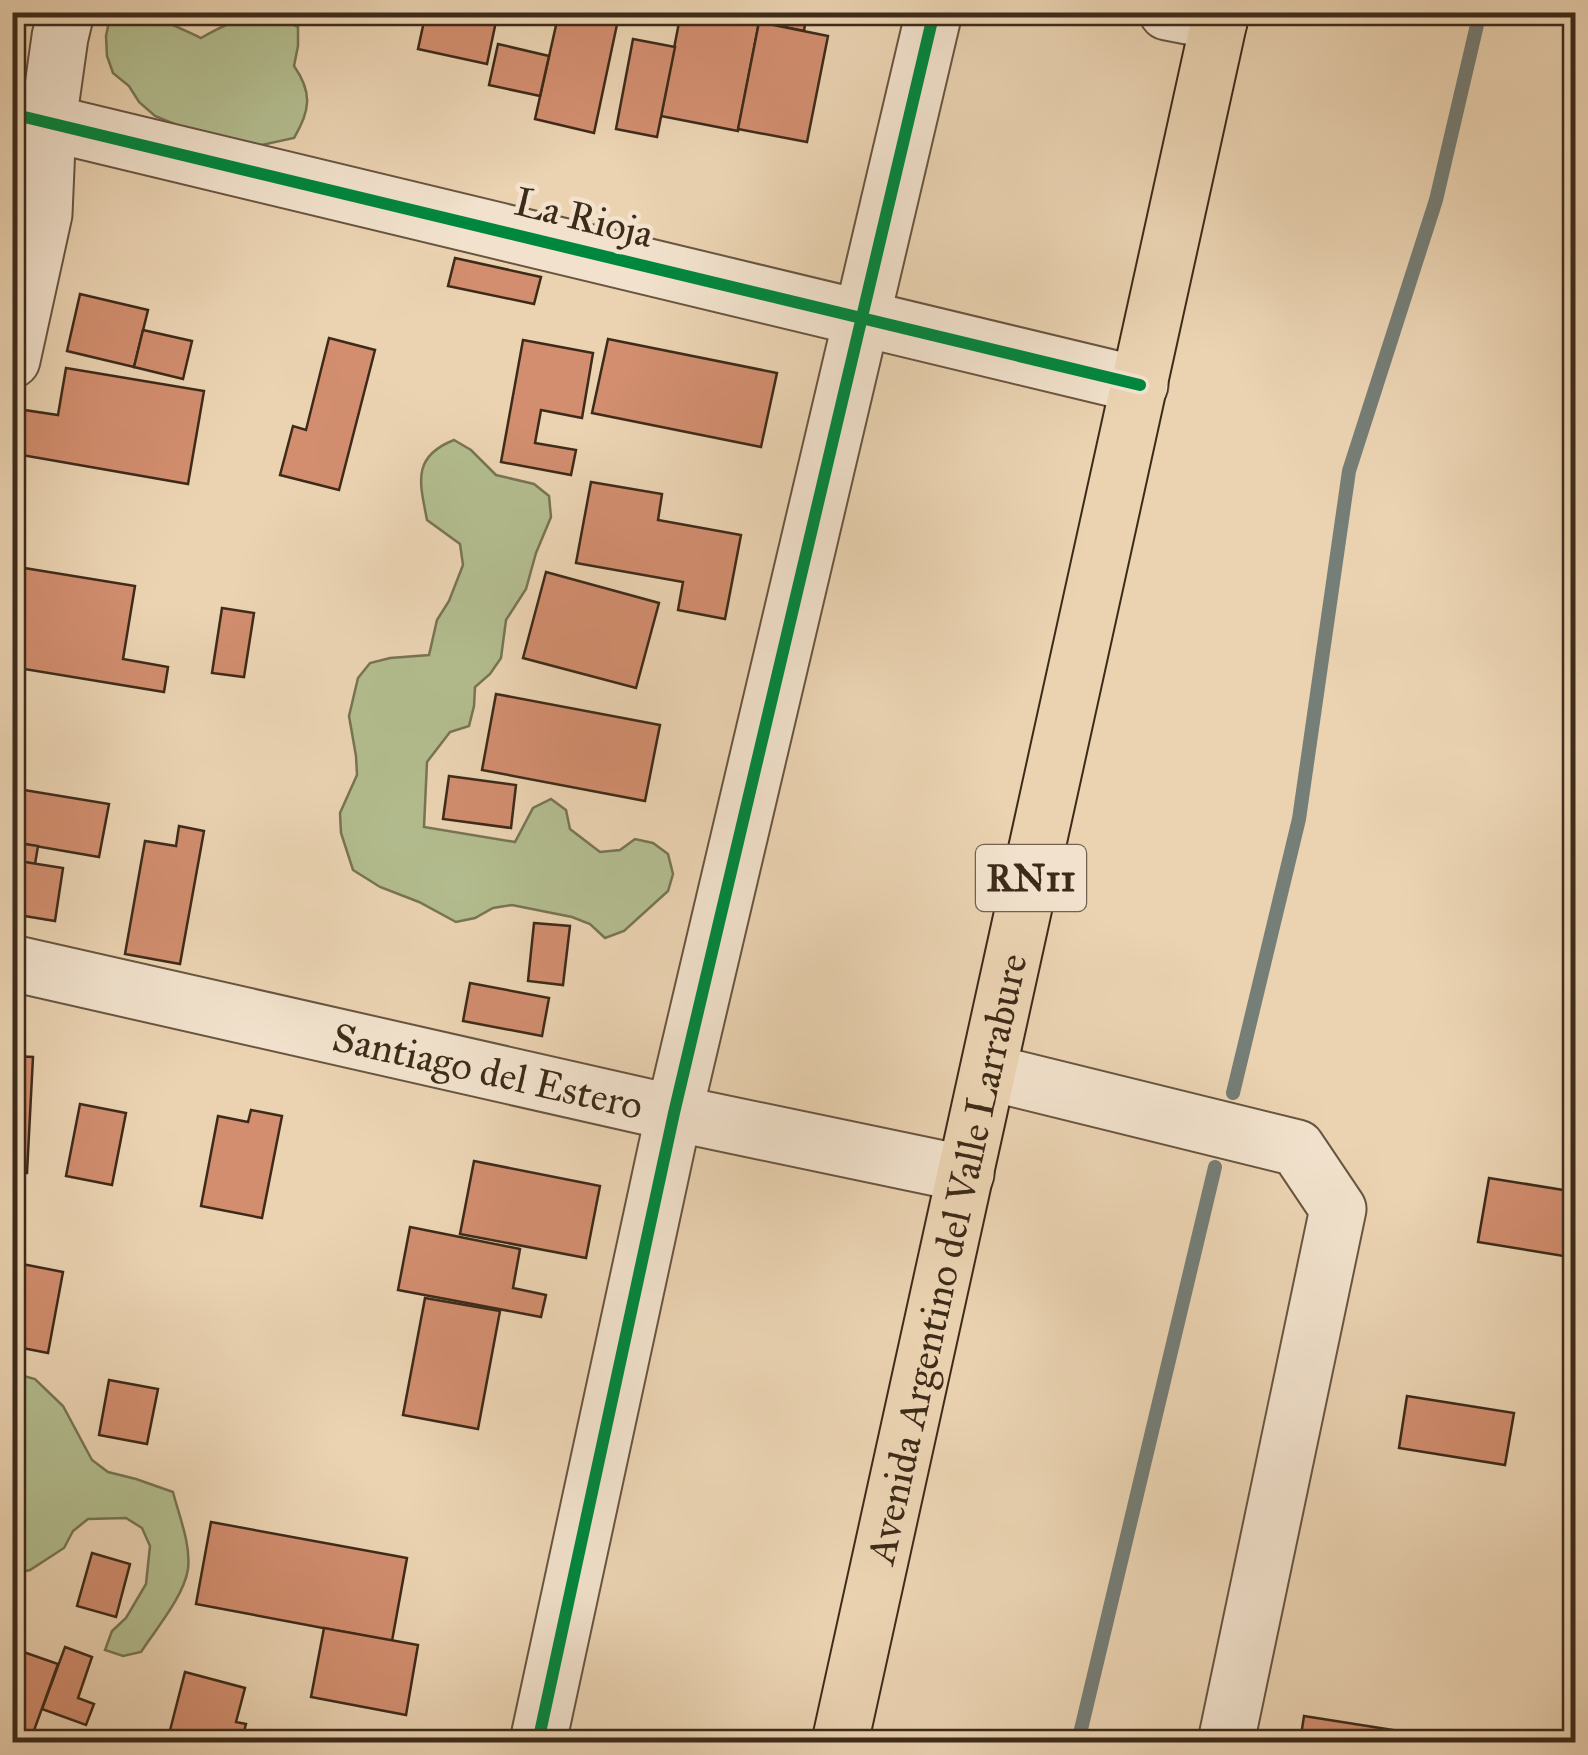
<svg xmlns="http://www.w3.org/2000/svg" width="1588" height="1755" font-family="'IM FELL Great Primer',serif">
  <rect width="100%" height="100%" fill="#ebd3b2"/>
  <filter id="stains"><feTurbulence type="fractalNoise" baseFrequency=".002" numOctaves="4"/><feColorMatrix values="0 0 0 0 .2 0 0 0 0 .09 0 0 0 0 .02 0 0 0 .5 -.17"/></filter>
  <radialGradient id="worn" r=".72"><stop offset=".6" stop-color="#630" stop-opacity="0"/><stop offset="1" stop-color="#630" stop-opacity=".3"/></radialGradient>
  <g fill="#b3bd8f" stroke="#787454" stroke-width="2.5">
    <path d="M123,13C152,13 175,26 201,38C235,19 260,7 298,27V46L294,66C313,93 310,111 294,138L257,146L220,143L155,116L139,102L129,86L113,73L107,56L106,36L110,17Z"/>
    <path d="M454,440L471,450L496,475L534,484L549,496L551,517L536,553L526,589L506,620L501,658L490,674L475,687L474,706L469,726L450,732L427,762L424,827L515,842L533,808L551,799L566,810L570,829L600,852L620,850L635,839L653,843L668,854L673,874L668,891L624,931L605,938L590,924L572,917L512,905L493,908L475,918L456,922L419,902L380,887L353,870L341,833L340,813L357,775L356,756L349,716L358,678L370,663L390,658L429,655L437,620L449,601L463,565L460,544L427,520C420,483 411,457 454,440Z"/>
    <path d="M13,1373L35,1379L63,1406L92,1460L108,1472L136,1479L173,1492C179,1516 191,1544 188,1569C184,1596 156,1629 141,1652L123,1656L105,1650L112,1631L126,1618L146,1584L150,1546L142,1528L126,1518L88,1519L73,1531L64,1548L30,1570L13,1574Z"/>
  </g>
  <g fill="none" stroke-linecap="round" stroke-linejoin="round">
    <g stroke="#757e77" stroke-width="14">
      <path d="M1233,1093L1299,819L1349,471L1436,200L1480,12"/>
      <path d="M1078,1742L1215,1167"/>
    </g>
  </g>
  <g fill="#d28e6f" stroke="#3d2b19" stroke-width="2.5">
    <path d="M426,12H498L487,64L418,49Z"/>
    <path d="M559,12L619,15L594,133L535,119Z"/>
    <path d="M681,12H761L738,131L661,116Z"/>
    <path d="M761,12H807L804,31L759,22Z"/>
    <path d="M759,22L828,36L807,142L738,129Z"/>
    <path d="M633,39L675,47L657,137L616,129Z"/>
    <path d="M498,44L549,56L540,96L489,85Z"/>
    <path d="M455,258L541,277L534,304L448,286Z"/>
    <path d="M80,294L148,310L134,367L67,351Z"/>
    <path d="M143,330L192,341L183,379L134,367Z"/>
    <path d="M329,338L375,350L339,490L280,475L293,426L306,430Z"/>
    <path d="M608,339L777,373L761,447L592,413Z"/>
    <path d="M523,340L593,353L582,418L541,410L535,443L576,450L571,475L501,462Z"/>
    <path d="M66,368L204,391L188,484L16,454L24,410L58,415Z"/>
    <path d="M591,482L662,494L658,520L741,535L725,619L678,610L683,582L576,563Z"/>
    <path d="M12,566L135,586L123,659L168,667L164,692L12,667Z"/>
    <path d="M546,572L659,603L636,688L523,658Z"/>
    <path d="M222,608L254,613L244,677L212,673Z"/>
    <path d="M496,694L660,725L645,801L482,770Z"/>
    <path d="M449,776L516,785L511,828L443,819Z"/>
    <path d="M12,788L109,804L99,857L12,842Z"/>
    <path d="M179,826L204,831L180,964L125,954L145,841L176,846Z"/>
    <path d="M12,842L38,846L35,864L12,860Z"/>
    <path d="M12,860L63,868L55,921L12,914Z"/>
    <path d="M534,923L570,926L563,985L528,981Z"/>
    <path d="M470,983L549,998L542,1036L463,1021Z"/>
    <path d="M12,1056L33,1057L27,1173H12Z"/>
    <path d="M80,1104L126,1113L112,1185L66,1176Z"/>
    <path d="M251,1110L282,1116L262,1218L201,1206L218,1116L248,1122Z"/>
    <path d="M474,1161L600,1186L586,1258L460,1234Z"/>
    <path d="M1489,1178L1576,1192V1258L1478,1242Z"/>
    <path d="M410,1227L520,1249L513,1288L546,1295L541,1317L398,1290Z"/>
    <path d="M12,1262L63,1272L48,1353L12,1346Z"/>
    <path d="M425,1298L500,1311L478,1429L403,1415Z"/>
    <path d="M109,1380L158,1389L147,1444L99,1435Z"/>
    <path d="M1407,1396L1514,1413L1505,1465L1399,1448Z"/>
    <path d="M211,1522L407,1558L392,1641L196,1604Z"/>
    <path d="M92,1553L130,1564L116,1617L77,1606Z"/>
    <path d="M324,1628L418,1645L406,1715L311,1697Z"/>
    <path d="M65,1647L92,1657L78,1698L94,1704L86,1725L42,1709Z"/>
    <path d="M12,1648L58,1664L32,1736L12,1728Z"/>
    <path d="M185,1672L245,1688L236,1722L246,1724L241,1742H167Z"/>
    <path d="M1304,1716L1469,1742H1300Z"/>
    <path d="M348,1735L392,1742H347Z"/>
  </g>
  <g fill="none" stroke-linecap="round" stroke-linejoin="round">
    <defs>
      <g id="minor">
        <path d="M1167,12L1219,22"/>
        <path d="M12,114L1140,385"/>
        <path d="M12,360L44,214L48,122L60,37L66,12"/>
        <path id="s1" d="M12,963L674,1113L966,1174"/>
        <path d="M988,1072L1297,1148L1338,1209L1226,1742"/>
        <path d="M538,1742L674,1113L934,12"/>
      </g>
      <g id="highway">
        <path id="s2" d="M840,1742L1221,12"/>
      </g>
    </defs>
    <use href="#minor" stroke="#68553f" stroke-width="59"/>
    <use href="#highway" stroke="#3d2b19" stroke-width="59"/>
    <use href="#minor" stroke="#f2e2cd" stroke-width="55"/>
    <use href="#highway" stroke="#ebd3b2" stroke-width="55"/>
    <defs>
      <g id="cycleway">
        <path d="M12,114L1140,385"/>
        <path d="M538,1742L674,1113L934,12"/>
      </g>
    </defs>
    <use href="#cycleway" stroke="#f2e2cd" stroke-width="19"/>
    <use href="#cycleway" stroke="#00873e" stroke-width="12"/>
  </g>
  <g text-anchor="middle" stroke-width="9" stroke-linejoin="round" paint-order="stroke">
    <rect fill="#f2e2cd" stroke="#73624f" stroke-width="2.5" x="976" y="845" width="110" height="66" rx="8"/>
    <g font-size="38" font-weight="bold" fill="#3d2b19">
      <text x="1031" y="891">RN11</text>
    </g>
    <g font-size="40" fill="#3d2b19" stroke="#f2e2cd">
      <text transform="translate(584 217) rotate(14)" y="14">La Rioja</text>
      <text dy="14" stroke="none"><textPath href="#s1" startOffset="488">Santiago del Estero</textPath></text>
      <text dy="14" stroke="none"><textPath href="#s2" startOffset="495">Avenida Argentino del Valle Larrabure</textPath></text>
    </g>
  </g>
  <rect width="1588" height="1755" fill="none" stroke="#ebd3b2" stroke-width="50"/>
  <rect x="15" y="15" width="1558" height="1725" fill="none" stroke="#3d2b19" stroke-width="5"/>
  <rect x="25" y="25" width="1538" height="1705" fill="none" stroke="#3d2b19" stroke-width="2.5"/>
  <rect width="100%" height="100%" filter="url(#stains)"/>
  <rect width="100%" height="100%" fill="url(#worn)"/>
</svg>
